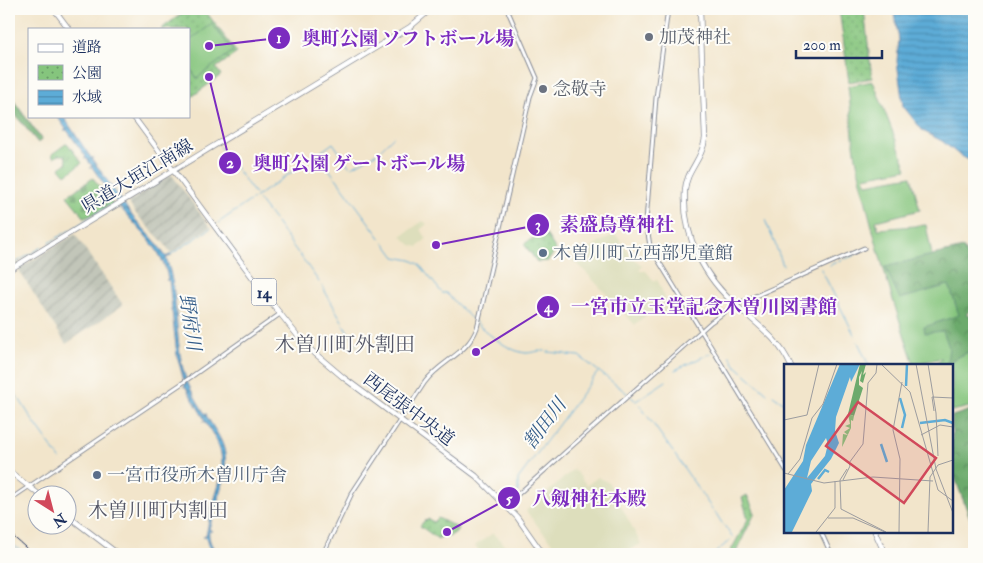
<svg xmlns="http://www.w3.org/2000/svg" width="983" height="563" font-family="'IM FELL Double Pica','Noto Serif JP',serif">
  <defs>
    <pattern id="industrial-furrows" width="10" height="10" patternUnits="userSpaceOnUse" patternTransform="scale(1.25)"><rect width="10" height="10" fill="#c2c6b9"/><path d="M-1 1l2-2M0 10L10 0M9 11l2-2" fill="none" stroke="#a6aaa1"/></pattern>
    <pattern id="grass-tufts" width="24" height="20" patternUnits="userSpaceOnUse" patternTransform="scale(1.25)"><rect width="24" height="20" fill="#85c57d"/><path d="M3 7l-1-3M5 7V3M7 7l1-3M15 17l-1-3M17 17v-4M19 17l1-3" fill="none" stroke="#6ca06a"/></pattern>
    <pattern id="forest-crowns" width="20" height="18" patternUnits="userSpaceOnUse" patternTransform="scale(1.25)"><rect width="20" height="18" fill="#6caa6c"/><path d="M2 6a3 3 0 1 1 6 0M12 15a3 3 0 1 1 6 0" fill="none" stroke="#588b5c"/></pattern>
    <pattern id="cemetery-stones" width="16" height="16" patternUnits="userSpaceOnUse" patternTransform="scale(1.25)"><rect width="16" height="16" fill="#85c57d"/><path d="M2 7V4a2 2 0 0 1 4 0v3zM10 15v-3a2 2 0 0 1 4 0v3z" fill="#6ca06a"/></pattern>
    <pattern id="park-dots" width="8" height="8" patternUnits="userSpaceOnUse" patternTransform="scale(1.25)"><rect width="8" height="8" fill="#85c57d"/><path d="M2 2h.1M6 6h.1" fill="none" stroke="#6ca06a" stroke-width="1.8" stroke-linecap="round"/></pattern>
    <pattern id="water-rules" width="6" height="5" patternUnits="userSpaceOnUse" patternTransform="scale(1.25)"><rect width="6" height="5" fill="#5dacd7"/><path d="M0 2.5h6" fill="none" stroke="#4c8cb2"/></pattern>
  </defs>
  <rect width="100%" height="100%" fill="#fdfcf7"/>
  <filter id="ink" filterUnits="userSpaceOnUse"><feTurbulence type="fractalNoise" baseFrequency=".02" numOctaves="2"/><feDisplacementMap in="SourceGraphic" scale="10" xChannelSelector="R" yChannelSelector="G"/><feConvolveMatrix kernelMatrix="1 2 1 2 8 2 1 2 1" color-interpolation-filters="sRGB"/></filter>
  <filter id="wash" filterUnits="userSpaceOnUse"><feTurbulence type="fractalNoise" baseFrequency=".0096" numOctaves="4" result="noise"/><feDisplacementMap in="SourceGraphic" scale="20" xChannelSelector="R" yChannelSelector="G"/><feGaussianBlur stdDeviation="1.12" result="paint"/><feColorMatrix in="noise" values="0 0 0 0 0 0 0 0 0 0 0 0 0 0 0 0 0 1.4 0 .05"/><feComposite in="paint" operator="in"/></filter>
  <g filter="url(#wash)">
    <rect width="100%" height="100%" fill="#f2e5cb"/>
    <g fill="#dddebc">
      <path d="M423,221L427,224L420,230L427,238L418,247L411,245L401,236Z"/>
      <path d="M616,235L628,251L632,260L634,258L642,266L639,271H646L654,281L656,279L659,283L669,309L656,317L651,312L635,325L581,267L572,261L608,237Z"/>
      <path d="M574,469L587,485L598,477L609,483L641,544L621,554H563L542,531L526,511Z"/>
      <path d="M493,533L498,539H500L511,554H481L475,546Z"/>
    </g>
    <g fill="url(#industrial-furrows)">
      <path d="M170,175H172L210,227L171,253L163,242L136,214L128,202Z"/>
      <path d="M75,234L123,305L66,344L18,269Z"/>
    </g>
    <path fill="url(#grass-tufts)" stroke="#507a6e" d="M67,143L82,163L66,175L60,168L67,163L65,155H58L54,158L52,154Z"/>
    <g fill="url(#forest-crowns)" stroke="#446c65">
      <path d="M9,94L42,140L38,143L9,107Z"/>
      <path d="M963,248L974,269V305L966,315L974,317V349L946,363L925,334L924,327L899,300L885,266Z"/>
      <path d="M974,409V529L952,470V416Z"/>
    </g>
    <path fill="url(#cemetery-stones)" stroke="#507a6e" d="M93,178L113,204L85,218L67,196Z"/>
    <g fill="url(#park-dots)" stroke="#507a6e">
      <path d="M188,9H204L237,53L216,68L221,75L189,99V29H161Z"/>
      <path d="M839,9H864L872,78L849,82Z"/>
      <path d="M544,231L556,250L548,261L537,262L524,244Z"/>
      <path d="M747,495L755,513L735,554H729L748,519L742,498Z"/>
      <path d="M438,518L458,528L456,532L449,537L445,535L438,539L420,526L425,520L426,521L428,519L434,522Z"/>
    </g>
    <g fill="#85c57d" stroke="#507a6e">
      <path d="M212,24L233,51L197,78L189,67V41Z"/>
      <path d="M873,81L907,169L864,177L867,184L911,176L920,210L876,221L878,229L926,225L932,255L885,267L900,299L949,285L959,315L924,327L925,333L943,331L949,347L947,363L974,349V406L952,411V366L936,365L942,358L914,364C891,297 870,228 856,158C852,135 851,110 848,86Z"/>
    </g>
    <g fill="url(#water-rules)" stroke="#3c6e9a">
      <path d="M893,9H970L974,15V163L958,154L942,141L923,131L903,106L897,61L899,39Z"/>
      <path d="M57,116H63L91,158H94L92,159L133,217L155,241L166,257L171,254V256L166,258C179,293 174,333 183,369C187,385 196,399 205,414H207L206,415C212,426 221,437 224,449C230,472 215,507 209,529L212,531H209C208,540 212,547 218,554H214L208,545L206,537H203L206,536L211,510L209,508H212C217,490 226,469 220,450C217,440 210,430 205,421L202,422L205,420L185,386L183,387L185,385L177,355L172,311L170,310L172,309L169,280H166L168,279C163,248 140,232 121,208L119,209L120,207L92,167L90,168L92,166L86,158L84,159L86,157L67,130H64L66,129Z"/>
    </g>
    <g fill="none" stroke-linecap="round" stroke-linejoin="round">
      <g stroke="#5dacd7" stroke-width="1">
        <path d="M220,147L255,194"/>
        <path d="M318,154L333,143L349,166"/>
        <path d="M352,167L377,153L393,137"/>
        <path d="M336,178L381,239"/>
        <path d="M258,199L274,220"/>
        <path d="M765,220L776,246"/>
        <path d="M218,223L318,154L334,176"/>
        <path d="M276,223L298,253"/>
        <path d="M384,242L395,257L411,260L419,264L442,293H446C464,311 500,351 526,353C531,353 536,351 541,351"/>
        <path d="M49,243L109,206"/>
        <path d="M776,247L783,265"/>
        <path d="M170,255L211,228"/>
        <path d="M300,255L319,282"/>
        <path d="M845,259L855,255"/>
        <path d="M830,265L843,259"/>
        <path d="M9,267L42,247"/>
        <path d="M821,269L855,336"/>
        <path d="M322,286L342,321"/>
        <path d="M344,325L351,337"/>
        <path d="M353,341L357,346"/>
        <path d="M858,342L869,366"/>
        <path d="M543,351H545"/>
        <path d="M548,352L566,354"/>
        <path d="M567,355L579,356L628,394"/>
        <path d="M730,356L735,365L767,393"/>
        <path d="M675,370L711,353"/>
        <path d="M9,385L18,398"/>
        <path d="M773,395L786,404"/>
        <path d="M631,397L635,400"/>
        <path d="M20,400L33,421"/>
        <path d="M636,401L666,381"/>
        <path d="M639,404L673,452"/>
        <path d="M34,422L46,439"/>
        <path d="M47,441L60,459"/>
        <path d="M675,455L712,509"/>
        <path d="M518,492V479L598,372"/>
        <path d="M715,512L722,523"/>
        <path d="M724,525L732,537"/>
        <path d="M9,541L24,554"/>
        <path d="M737,551L738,554"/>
        <path d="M714,554L729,541"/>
        <path d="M823,554H828"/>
      </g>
    </g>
  </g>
  <g filter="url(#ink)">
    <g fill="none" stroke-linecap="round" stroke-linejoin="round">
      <defs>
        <g id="minor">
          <path d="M668,9L656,98L646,221L650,246L655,255L786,470"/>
          <path d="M9,500L181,384L280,314"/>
          <path d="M506,505L711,322L735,305L864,248"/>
          <path d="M821,532L831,554"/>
          <path d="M323,554L352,493L425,382C441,360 467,355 477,328L530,97L537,78L507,9"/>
        </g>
        <g id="major">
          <path d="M54,9L69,29"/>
          <path d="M700,9L705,138C703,159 686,171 685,190C682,236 704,278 738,307C759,326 779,339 791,366"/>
          <path d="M133,116L267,297L305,345L344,378L476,476L517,517L543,554"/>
          <path d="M9,270L410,27L431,9"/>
          <path d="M9,471L41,496"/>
          <path d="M68,516L118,554"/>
          <path d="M875,532L885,554"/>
        </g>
      </defs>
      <use href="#minor" stroke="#868a94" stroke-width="5"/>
      <use href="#major" stroke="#868a94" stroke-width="6"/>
      <use href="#minor" stroke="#fff" stroke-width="3"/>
      <use href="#major" stroke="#fff" stroke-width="4.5"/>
      <path stroke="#1b2f5e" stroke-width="1" d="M9,533L33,554"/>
    </g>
  </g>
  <g fill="#6b7280" stroke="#fdfcf7" stroke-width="2">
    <circle cx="649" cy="37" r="5"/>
    <circle cx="543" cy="89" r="5"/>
  </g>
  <g fill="#5c6f8a" stroke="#fdfcf7" stroke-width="2">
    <circle cx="543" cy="253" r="5"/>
    <circle cx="97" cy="475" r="5"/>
  </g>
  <g text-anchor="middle" stroke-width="4" stroke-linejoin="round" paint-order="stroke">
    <rect fill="#fdfcf7" stroke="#5f6c8c" stroke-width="1" x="251.5" y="278.5" width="25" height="27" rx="4"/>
    <g font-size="16" font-weight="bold" fill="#1b2f5e">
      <text x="264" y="298">14</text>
    </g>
    <g font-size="18" fill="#5b616d" stroke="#fdfcf7" text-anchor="start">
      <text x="659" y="43">加茂神社</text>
      <text x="553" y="95">念敬寺</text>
    </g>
    <g font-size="18" fill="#1b2f5e" stroke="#fdfcf7">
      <text transform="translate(137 176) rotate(-31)" y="6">県道大垣江南線</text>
      <text transform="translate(409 409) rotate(37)" y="6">西尾張中央道</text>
    </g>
    <g font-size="18" fill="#4e5e75" stroke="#fdfcf7" text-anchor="start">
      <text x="553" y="259">木曽川町立西部児童館</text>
      <text x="107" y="481">一宮市役所木曽川庁舎</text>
    </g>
    <g font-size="19" font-style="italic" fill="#325b88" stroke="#fdfcf7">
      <text transform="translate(191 322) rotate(82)" y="7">野府川</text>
      <text transform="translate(544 423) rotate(-53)" y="7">割田川</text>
    </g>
    <g font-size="20" fill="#565868" stroke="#fdfcf7">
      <text x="345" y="351">木曽川町外割田</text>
      <text x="158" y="517">木曽川町内割田</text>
    </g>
  </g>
  <g transform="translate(784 364)">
    <rect width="169" height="169" fill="#f2e5cb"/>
    <path d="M76,0H82L79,11L82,8L79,19L76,17L78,7L75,13V21L79,24L70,52L64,50Z" fill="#6caa6c"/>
    <path d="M64,50L70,52L69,57L67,56V64L61,77L58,83L59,70L64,71L60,68L66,64L61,62L66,60Z" fill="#85c57d"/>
    <path d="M56,0H76L67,18L66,13L52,53L51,67L55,79L47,95L27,120L28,127L8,168H0V126L19,97L22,81ZM42,74L44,80L41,92L23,114L27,97Z" fill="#5dacd7" fill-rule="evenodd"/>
    <path fill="none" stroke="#5dacd7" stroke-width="2.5" d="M122,22L123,0M116,34L121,51L118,64M136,59L161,56L169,59M97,80L103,98M34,115L41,106L45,108"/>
    <path fill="none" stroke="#9c9c9f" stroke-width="1" d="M97,0L126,28L154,126L169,137M132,0L152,105L169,149M144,0L152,49L154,92M150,47L148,33L169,34M0,56L23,51L35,0M137,71L156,61L169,63M63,105L56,116L57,145L102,168M0,109L40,119L89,113L149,117M4,110L16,95L28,54L39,40L53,0M59,116L66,102L65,99L79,80L84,19L92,9L93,0M44,154H69L101,168M32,168L51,144V117M115,168L116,95L109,66L118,18M144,168L146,113L154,101L169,96"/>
    <path fill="#d1495b" fill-opacity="0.15" stroke="#d1495b" stroke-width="2.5" d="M74,38L152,94L120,139L42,82Z"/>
    <rect width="169" height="169" fill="none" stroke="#1b2f5e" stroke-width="2.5"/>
  </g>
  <path fill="none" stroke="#7b2cbf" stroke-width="2" d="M209 46L279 38M209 77L230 163M436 245L538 225M476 352L548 307M447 532L509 498"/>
  <g fill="#7b2cbf" stroke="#fdfcf7" stroke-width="2">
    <circle cx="209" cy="46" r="5"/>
    <circle cx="209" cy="77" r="5"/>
    <circle cx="436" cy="245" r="5"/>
    <circle cx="476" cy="352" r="5"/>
    <circle cx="447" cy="532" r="5"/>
    <circle cx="279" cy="38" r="12"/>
    <circle cx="230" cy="163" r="12"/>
    <circle cx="538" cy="225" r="12"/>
    <circle cx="548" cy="307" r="12"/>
    <circle cx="509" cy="498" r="12"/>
  </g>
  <g font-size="15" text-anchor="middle" font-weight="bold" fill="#fff">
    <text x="279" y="43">1</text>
    <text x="230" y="168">2</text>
    <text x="538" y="230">3</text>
    <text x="548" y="312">4</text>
    <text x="509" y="504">5</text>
  </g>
  <g font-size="19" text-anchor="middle" font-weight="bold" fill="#7b2cbf" stroke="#fdfcf7" stroke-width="4" stroke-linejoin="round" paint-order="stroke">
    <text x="408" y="45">奥町公園 ソフトボール場</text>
    <text x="359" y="170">奥町公園 ゲートボール場</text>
    <text x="617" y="231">素盛鳥尊神社</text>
    <text x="704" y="313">一宮市立玉堂記念木曽川図書館</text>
    <text x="589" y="505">八剱神社本殿</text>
  </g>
  <rect width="983" height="563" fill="none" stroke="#fdfcf7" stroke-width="30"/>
  <rect x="28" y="28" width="162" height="90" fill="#fdfcf7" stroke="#a3aaba"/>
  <rect x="38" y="44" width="25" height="8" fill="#ffffff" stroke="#a3aaba"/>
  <text x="72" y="52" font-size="15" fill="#1b2f5e">道路</text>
  <rect x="38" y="65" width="25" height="15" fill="url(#park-dots)" stroke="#a3aaba"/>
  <text x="72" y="78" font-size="15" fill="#1b2f5e">公園</text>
  <rect x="38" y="90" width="25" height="15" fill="url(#water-rules)" stroke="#a3aaba"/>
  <text x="72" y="102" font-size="15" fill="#1b2f5e">水域</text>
  <g transform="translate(52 510) rotate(144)"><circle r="24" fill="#fdfcf7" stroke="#a3aaba"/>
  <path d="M0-4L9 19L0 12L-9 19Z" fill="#d1495b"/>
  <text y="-8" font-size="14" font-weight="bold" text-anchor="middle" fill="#1b2f5e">N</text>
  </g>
  <path d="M796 50v8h86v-8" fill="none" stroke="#1b2f5e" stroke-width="2.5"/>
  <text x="803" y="50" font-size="15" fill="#1b2f5e" stroke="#fdfcf7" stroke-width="4" paint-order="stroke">200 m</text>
</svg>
